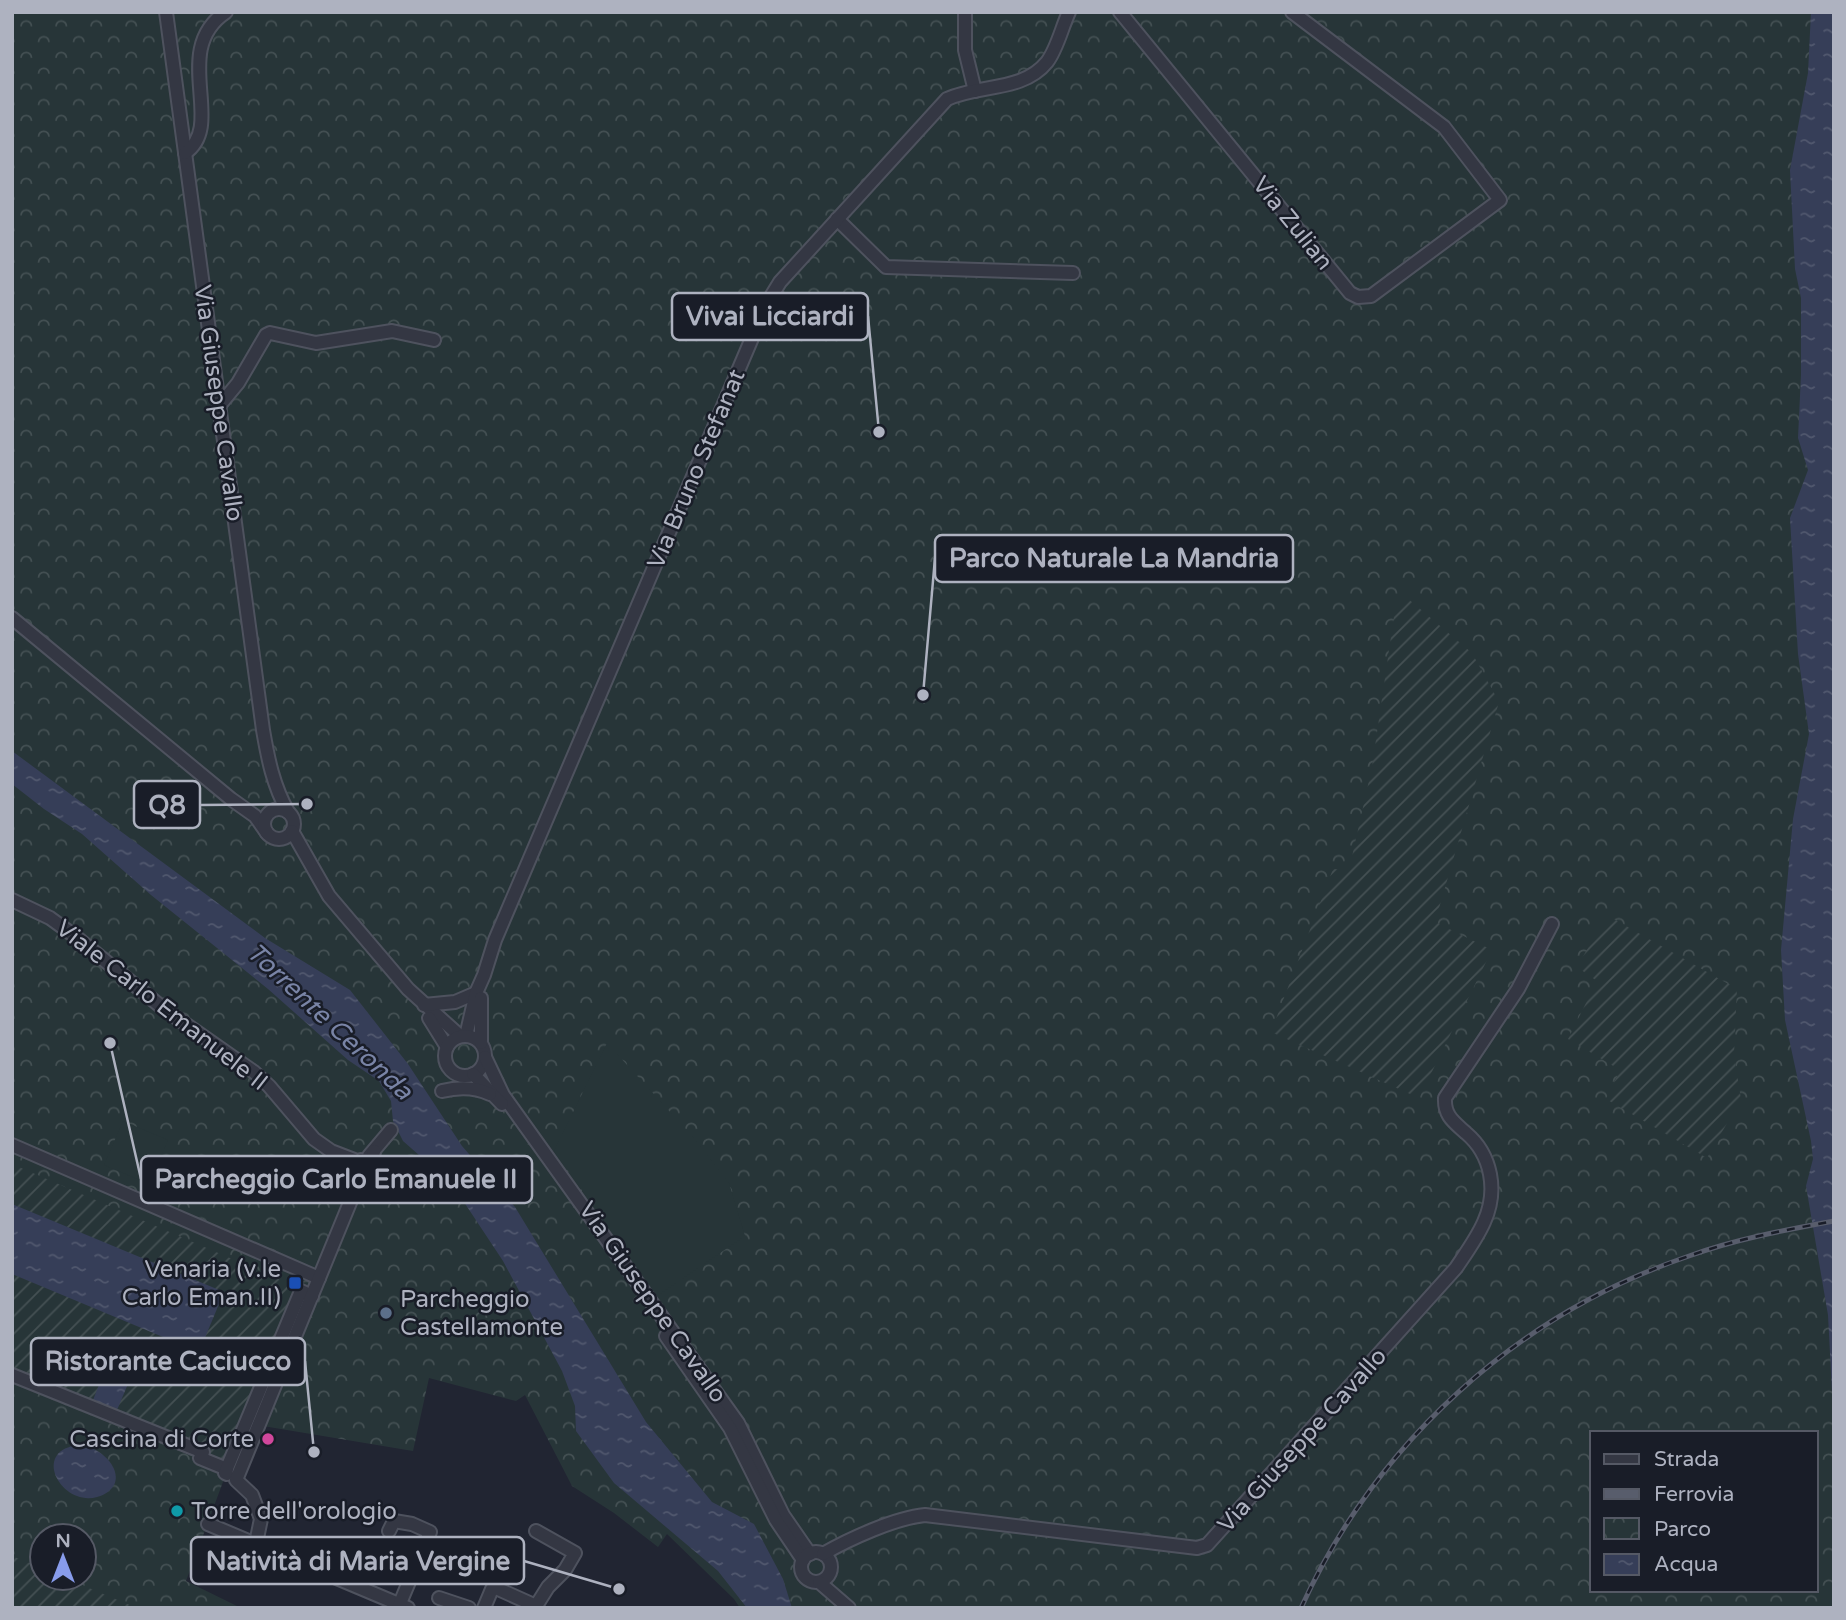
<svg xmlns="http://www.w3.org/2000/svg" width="1846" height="1620" font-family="'Varela Round',sans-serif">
  <defs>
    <pattern id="park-crowns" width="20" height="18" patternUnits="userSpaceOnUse" patternTransform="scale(1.75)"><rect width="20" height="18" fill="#273538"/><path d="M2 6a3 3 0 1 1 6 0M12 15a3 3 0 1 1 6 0" fill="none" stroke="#445053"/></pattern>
    <pattern id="garden-furrows" width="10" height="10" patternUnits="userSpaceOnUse" patternTransform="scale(1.75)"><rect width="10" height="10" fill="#273538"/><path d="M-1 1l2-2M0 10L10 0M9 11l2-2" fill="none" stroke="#445053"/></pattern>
    <pattern id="water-ripples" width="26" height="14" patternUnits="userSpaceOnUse" patternTransform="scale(1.75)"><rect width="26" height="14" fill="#363e58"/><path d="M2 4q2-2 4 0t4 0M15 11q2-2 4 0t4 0" fill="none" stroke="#51586e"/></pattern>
  </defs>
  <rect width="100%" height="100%" fill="#212532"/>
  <path fill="url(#park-crowns)" fill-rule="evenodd" d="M12,12H1834V1608H740L734,1599L667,1534L658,1547L614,1513L572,1486L525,1395L516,1401L429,1378L413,1451L245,1423L186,1581L241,1608H12ZM1592,1433H1816V1590H1592ZM42,1536H84V1578H42Z"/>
  <g fill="url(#garden-furrows)">
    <path d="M1406,597L1472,653L1499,702L1435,922L1492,950L1419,1098L1271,1032L1333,869L1349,870L1372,767L1396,602Z"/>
    <path d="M1605,918H1612L1737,989L1734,1055L1741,1099L1707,1158L1606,1099L1620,1070L1568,1039L1597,981L1577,967Z"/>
    <path d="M12,1164L290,1284L295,1295L221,1474L208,1469L209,1463L40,1395L42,1390L12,1379Z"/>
    <path d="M12,1556L42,1568V1578H65L137,1608H12Z"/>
  </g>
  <g fill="#273538">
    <path d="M607,1043L693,1137L729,1183L745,1236L657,1296L554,1151Z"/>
    <path d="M123,1121L168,1140L149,1184L104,1165Z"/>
  </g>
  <g fill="url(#water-ripples)">
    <path d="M1811,12H1834V1430L1828,1315L1806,1186L1813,1159L1811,1141L1785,1020L1781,950L1793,819L1809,734L1798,654L1790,518L1808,470L1798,438L1801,375V298L1795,269L1790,170L1808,73Z"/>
    <path d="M12,751L265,938L350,990L408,1064L462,1146L515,1207L646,1422L712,1502L754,1524L783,1579L792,1608H747L718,1571L614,1483L576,1431L575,1406L562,1371L503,1261L452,1184L403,1141L393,1121L391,1101L379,1081L348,1060L268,989L151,895L82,834L44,809L12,784Z"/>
    <path d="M12,1204L224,1292L199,1352L12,1274Z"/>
    <path d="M108,1362L133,1372L117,1410L93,1400Z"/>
    <path d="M79,1445C110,1448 134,1486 97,1497C61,1507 30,1450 79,1445Z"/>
  </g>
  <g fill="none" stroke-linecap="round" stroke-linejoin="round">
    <defs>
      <g id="minor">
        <path d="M166,12L263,730C268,759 273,785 288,812"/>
        <path d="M965,12V50L975,91"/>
        <path d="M1120,12L1350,293L1358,297L1371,296L1500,200L1444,127L1292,12"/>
        <path d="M185,153C227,125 169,50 226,12"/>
        <path d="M837,219L886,267L1073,273"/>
        <path d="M219,406L238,383L266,335L270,333L316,343L392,331L434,340"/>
        <path d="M12,618L231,799L255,816L267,833"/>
        <circle cx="279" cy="824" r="15"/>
        <path d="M292,831L329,896L408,989L460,1036"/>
        <path d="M12,900L50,918L76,937L164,1009L254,1072L269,1086L314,1139L331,1151L357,1161"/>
        <path d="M424,1005L455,1002L476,993"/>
        <path d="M429,1018L447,1047"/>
        <path d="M466,1036L476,993L484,975L495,940L767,303L780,282L947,99C979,84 1023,92 1047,62C1057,49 1062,27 1069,12"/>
        <circle cx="465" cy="1056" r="20"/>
        <path d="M481,1043V998"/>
        <path d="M485,1057L503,1095L738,1423L783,1515L810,1554"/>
        <path d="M473,1074L502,1104"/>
        <path d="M442,1091C458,1087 475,1087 490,1094"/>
        <path d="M12,1145L319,1278"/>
        <path d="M369,1156L391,1130"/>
        <path d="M372,1165L361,1160L351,1166L348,1177L352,1185L363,1189L373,1183L376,1175L372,1165L374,1151"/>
        <path d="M666,1336L730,1428L776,1520L803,1560"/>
        <path d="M12,1375L203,1452L200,1458L227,1469"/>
        <path d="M227,1474L225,1473L301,1291L312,1296"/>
        <path d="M208,1524L408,1608"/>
        <path d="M389,1531L394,1521L412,1524L430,1532L398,1608"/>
        <path d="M256,1543L261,1519L252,1495L236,1480L356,1188"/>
        <circle cx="816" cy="1567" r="15"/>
        <path d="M823,1554C849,1539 895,1518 925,1515L1197,1548L1207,1545L1456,1268C1466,1253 1477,1238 1484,1222C1498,1191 1492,1155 1466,1133C1454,1122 1444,1116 1445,1098L1518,989L1552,924"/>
        <path d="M819,1582L849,1608"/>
        <path d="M439,1598L469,1608"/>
        <path d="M484,1608L492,1589L496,1588L536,1606L548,1587L565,1570L575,1553L536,1531"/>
      </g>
    </defs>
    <use href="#minor" stroke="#4e525e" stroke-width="16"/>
    <use href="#minor" stroke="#343743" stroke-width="12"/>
    <defs>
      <path id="rail" d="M1301,1608C1376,1443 1517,1314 1689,1256C1736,1239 1785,1230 1834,1221"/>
    </defs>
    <use href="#rail" stroke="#585d6c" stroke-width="5"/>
    <use href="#rail" stroke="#191d28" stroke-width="2.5" stroke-dasharray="8" stroke-linecap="butt"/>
  </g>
  <rect fill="#1a4fb4" stroke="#191d28" stroke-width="2.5" x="288" y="1276" width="14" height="14" rx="3.5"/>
  <circle fill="#5c6f8a" stroke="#191d28" stroke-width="2.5" cx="386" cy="1313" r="7"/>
  <circle fill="#d1479c" stroke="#191d28" stroke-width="2.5" cx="268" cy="1439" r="7"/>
  <circle fill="#0f9aa8" stroke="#191d28" stroke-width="2.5" cx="177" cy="1511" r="7"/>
  <g text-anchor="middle" stroke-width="5" stroke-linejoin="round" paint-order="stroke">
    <g font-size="24" fill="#aeb2c0" stroke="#191d28">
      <text transform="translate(1293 223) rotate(51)" y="8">Via Zulian</text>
      <text transform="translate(219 403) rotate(82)" y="8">Via Giuseppe Cavallo</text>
      <text transform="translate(696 469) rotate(-67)" y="8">Via Bruno Stefanat</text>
      <text transform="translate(162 1005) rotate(38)" y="8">Viale Carlo Emanuele II</text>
      <text transform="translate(653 1302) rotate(55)" y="8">Via Giuseppe Cavallo</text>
      <text transform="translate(1302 1440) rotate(-48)" y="8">Via Giuseppe Cavallo</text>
    </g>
    <g font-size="24" fill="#aeb2c0" stroke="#191d28" text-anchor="end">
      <text x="281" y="1277">Venaria (v.le<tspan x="281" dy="28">Carlo Eman.II)</tspan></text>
      <text x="400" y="1307" text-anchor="start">Parcheggio<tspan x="400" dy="28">Castellamonte</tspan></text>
      <text x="254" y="1447">Cascina di Corte</text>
      <text x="191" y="1519" text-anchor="start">Torre dell'orologio</text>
    </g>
    <g font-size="26" font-style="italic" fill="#7984a6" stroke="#191d28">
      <text transform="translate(330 1021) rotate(43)" y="9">Torrente Ceronda</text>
    </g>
  </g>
  <path fill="none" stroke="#aeb2c0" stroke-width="2.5" d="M879 432L868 316M923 695L935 558M307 804L200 805M110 1043L141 1179M314 1452L305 1361M619 1589L524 1561"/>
  <g fill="#aeb2c0" stroke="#191d28" stroke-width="2.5">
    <circle cx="879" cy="432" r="7"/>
    <circle cx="923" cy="695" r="7"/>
    <circle cx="307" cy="804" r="7"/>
    <circle cx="110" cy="1043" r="7"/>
    <circle cx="314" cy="1452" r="7"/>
    <circle cx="619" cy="1589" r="7"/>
  </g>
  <g fill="#191d28" stroke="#aeb2c0" stroke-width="2.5">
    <rect x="672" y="293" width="196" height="47" rx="7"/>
    <rect x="935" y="535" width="358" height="47" rx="7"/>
    <rect x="134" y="781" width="66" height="47" rx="7"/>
    <rect x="141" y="1156" width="391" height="47" rx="7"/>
    <rect x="31" y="1338" width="274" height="47" rx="7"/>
    <rect x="191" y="1537" width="333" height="47" rx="7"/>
  </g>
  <g font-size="26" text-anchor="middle" font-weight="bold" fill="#aeb2c0">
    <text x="770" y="325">Vivai Licciardi</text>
    <text x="1114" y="567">Parco Naturale La Mandria</text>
    <text x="167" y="814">Q8</text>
    <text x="336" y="1188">Parcheggio Carlo Emanuele II</text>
    <text x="168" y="1370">Ristorante Caciucco</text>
    <text x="358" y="1570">Natività di Maria Vergine</text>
  </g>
  <rect width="1846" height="1620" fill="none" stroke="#aeb2c0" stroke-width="28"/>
  <rect x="1590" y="1431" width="228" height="161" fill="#191d28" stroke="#555965" stroke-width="2"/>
  <rect x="1604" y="1454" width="35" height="10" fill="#343743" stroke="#555965" stroke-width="2"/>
  <text x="1654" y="1466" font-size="21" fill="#aeb2c0">Strada</text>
  <rect x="1604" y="1489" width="35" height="10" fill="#585d6c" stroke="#555965" stroke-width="2"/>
  <text x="1654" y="1501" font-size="21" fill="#aeb2c0">Ferrovia</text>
  <rect x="1604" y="1518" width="35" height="21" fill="url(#park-crowns)" stroke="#555965" stroke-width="2"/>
  <text x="1654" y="1536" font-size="21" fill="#aeb2c0">Parco</text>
  <rect x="1604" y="1554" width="35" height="21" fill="url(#water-ripples)" stroke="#555965" stroke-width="2"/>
  <text x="1654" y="1571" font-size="21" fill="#aeb2c0">Acqua</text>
  <g transform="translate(63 1557)"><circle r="33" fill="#191d28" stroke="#555965" stroke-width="2"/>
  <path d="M0-5L12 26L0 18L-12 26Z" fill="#889ceb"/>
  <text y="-10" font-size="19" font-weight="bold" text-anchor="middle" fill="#aeb2c0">N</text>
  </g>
</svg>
